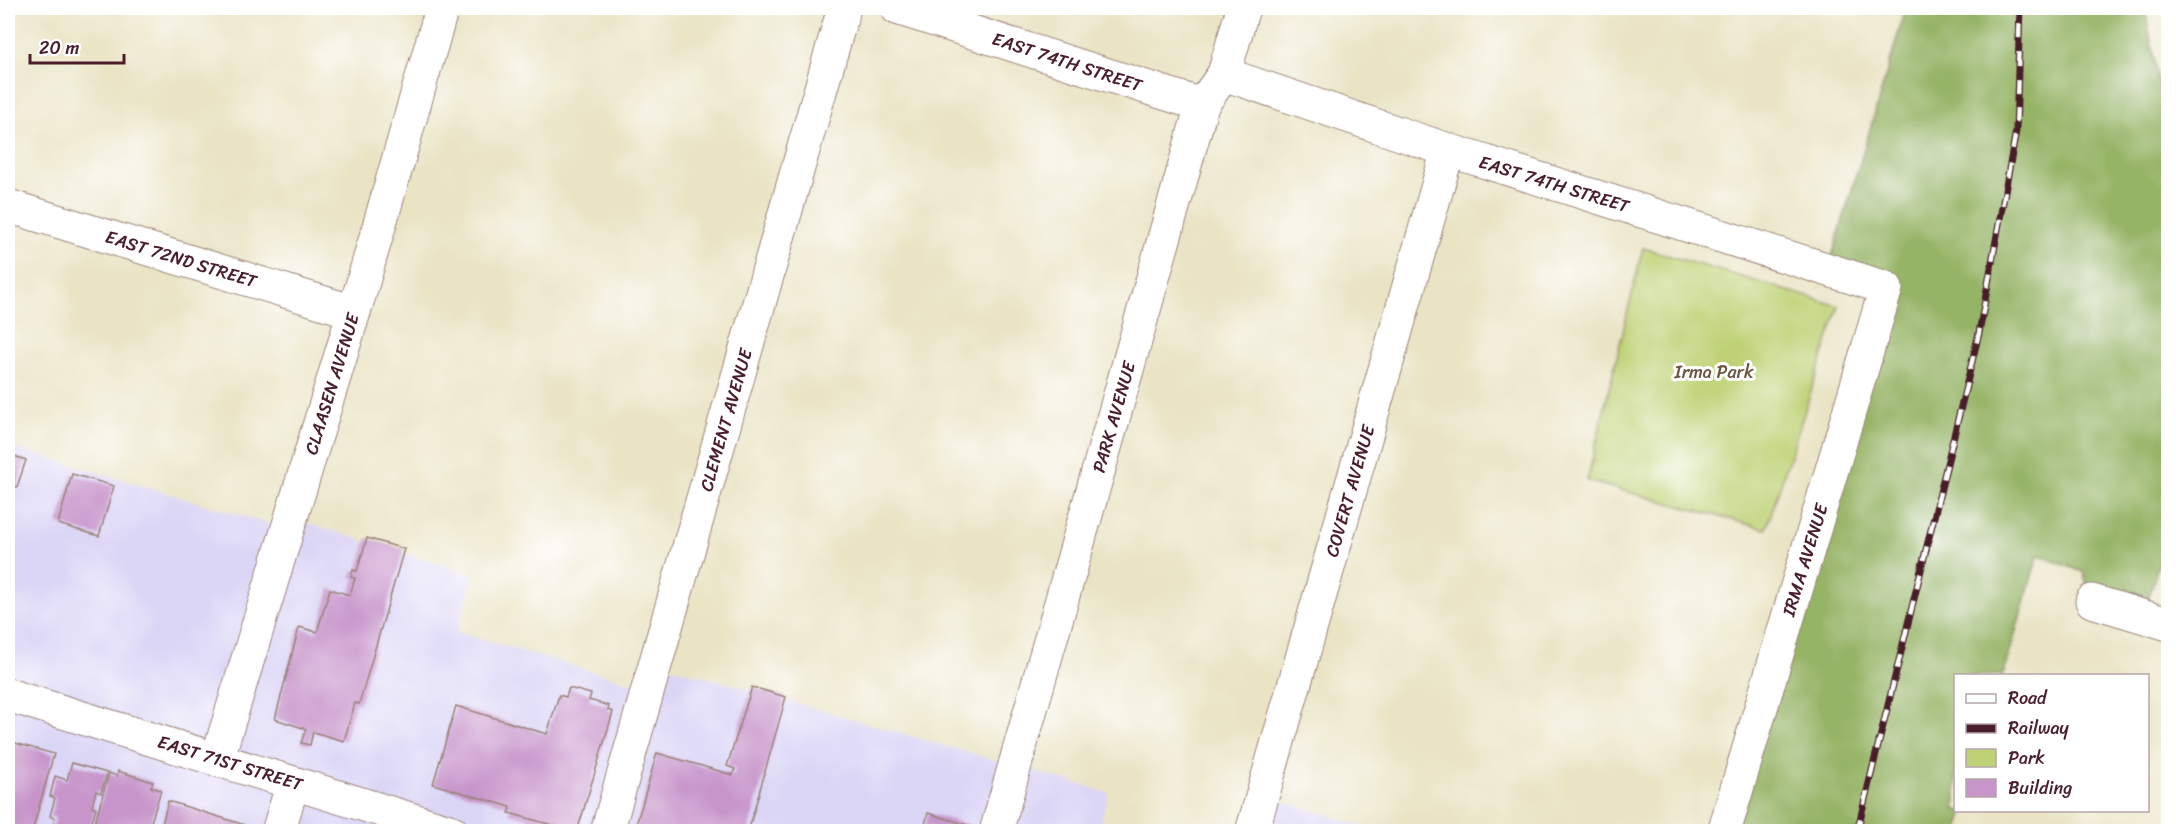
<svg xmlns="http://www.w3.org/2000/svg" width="2176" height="839" font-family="Sriracha,sans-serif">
  <rect width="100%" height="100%" fill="#fff"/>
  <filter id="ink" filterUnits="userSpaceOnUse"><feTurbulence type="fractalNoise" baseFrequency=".0167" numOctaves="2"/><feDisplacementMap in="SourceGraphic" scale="12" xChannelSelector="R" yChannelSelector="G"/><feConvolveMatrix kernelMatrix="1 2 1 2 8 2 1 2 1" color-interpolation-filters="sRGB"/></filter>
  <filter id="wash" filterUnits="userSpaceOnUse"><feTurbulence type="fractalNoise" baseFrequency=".008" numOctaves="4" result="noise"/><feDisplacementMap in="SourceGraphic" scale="24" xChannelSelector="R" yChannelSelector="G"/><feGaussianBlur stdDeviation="1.35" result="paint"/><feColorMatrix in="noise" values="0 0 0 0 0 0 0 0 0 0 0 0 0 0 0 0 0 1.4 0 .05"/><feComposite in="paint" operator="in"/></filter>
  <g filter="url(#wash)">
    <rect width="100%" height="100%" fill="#eae4c5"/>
    <g fill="#dcd6f6">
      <path d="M8,446L287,529L291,518L473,575L457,632L648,688L656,663L1109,793L1098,831L452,832L397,815L392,832L8,831Z"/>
      <path d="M1262,795L1378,831L1252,832Z"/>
    </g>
    <path fill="#bed275" stroke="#847850" stroke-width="1.5" d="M1643,248L1839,306L1766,529L1587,481Z"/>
    <path fill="#96b466" stroke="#706a48" stroke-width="1.5" d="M1906,8H2145L2168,135V533L2143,617L2092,601L2083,572L2038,555L2003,675L1956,676V810L1964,811L1958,831L1724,832L1886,289L1828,270Z"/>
    <g id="blocks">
      <g fill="#c795ca">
        <path d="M8,454L26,460L17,487L8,484Z"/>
        <path d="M72,474L114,486L99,536L58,524Z"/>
        <path d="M367,538L404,549L359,704L355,703L344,741L313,732L310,745L301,743L306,729L275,719L299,627L317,632L330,589L350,595L355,578L351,577L353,570L357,571Z"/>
        <path d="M752,687L786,697L748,832H634L657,753L733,775L735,769L727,766Z"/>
        <path d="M569,688L591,694L589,700L609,706L608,710L613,712L577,832L509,813L511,807L433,784L456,706L547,734L559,695L566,697Z"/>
        <path d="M8,741L54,754L32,832H8Z"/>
        <path d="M72,763L107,773L101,793L96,791L92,806L96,808L89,832H45L46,829L52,830L55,818L50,816L55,798L50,796L55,776L67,780Z"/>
        <path d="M118,771L153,782L151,787L161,790L148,832H92L109,773L117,776Z"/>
        <path d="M168,801L248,826L246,832H160Z"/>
        <path d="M928,813L974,827L973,832H923Z"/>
      </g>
    </g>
  </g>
  <g filter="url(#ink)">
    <use href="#blocks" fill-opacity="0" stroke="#9a8278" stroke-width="1.5"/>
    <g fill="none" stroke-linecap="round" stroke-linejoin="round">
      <defs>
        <g id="minor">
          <path d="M897,8L1202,105"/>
          <path d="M1224,74L1448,150L1886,288L1724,832"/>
          <path d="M8,206L354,312"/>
          <path d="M2092,601L2168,624"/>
          <path d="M217,760L361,289L442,8"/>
          <path d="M278,832L293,783"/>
          <path d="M607,832L844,8"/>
          <path d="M996,832L1202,105L1224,74L1243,8"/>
          <path d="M1252,832L1448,150"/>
        </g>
        <path id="major" d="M8,695L452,832"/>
      </defs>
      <use href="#minor" stroke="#9a8278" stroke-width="35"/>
      <use href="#major" stroke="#9a8278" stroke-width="35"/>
      <use href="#minor" stroke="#fff" stroke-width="33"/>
      <use href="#major" stroke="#fff" stroke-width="33"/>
      <defs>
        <path id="rail" d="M1857,832L1979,333L2016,131L2020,8"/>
      </defs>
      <use href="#rail" stroke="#4a1f2b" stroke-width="7"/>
      <use href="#rail" stroke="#fff" stroke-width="4.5" stroke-dasharray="14" stroke-linecap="butt"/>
    </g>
  </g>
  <g text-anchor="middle" stroke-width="6" stroke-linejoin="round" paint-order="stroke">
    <g font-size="18" fill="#4a1f2b" stroke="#fff">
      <text transform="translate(1067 62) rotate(18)" y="6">EAST 74TH STREET</text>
      <text transform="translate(1554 184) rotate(17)" y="6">EAST 74TH STREET</text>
      <text transform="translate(181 259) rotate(17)" y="6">EAST 72ND STREET</text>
      <text transform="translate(332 384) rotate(-73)" y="6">CLAASEN AVENUE</text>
      <text transform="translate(1114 417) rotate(-74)" y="6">PARK AVENUE</text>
      <text transform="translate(726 420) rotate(-74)" y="6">CLEMENT AVENUE</text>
      <text transform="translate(1350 491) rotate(-74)" y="6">COVERT AVENUE</text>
      <text transform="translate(1805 560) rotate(-73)" y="6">IRMA AVENUE</text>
      <text transform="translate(230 763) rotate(17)" y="6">EAST 71ST STREET</text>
    </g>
    <g font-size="18" fill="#6d5541" stroke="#fff">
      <text x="1714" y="378">Irma Park</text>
    </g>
  </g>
  <rect width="2176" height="839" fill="none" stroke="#fff" stroke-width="30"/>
  <rect x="1954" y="674" width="195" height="138" fill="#ffffff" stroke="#b7a5aa" stroke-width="1.5"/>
  <rect x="1966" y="694" width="30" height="9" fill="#ffffff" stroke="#b7a5aa" stroke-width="1.5"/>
  <text x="2008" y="704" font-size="18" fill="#4a1f2b">Road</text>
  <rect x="1966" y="724" width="30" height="9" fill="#4a1f2b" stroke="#b7a5aa" stroke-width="1.5"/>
  <text x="2008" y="734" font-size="18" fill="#4a1f2b">Railway</text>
  <rect x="1966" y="749" width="30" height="18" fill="#bed275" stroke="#b7a5aa" stroke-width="1.5"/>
  <text x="2008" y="764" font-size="18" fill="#4a1f2b">Park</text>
  <rect x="1966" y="779" width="30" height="18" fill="#c795ca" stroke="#b7a5aa" stroke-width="1.5"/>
  <text x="2008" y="794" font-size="18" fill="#4a1f2b">Building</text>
  <path d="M30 54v9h94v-9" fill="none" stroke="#4a1f2b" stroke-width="3"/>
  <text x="39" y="54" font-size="18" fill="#4a1f2b" stroke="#ffffff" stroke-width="4.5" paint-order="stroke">20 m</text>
</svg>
